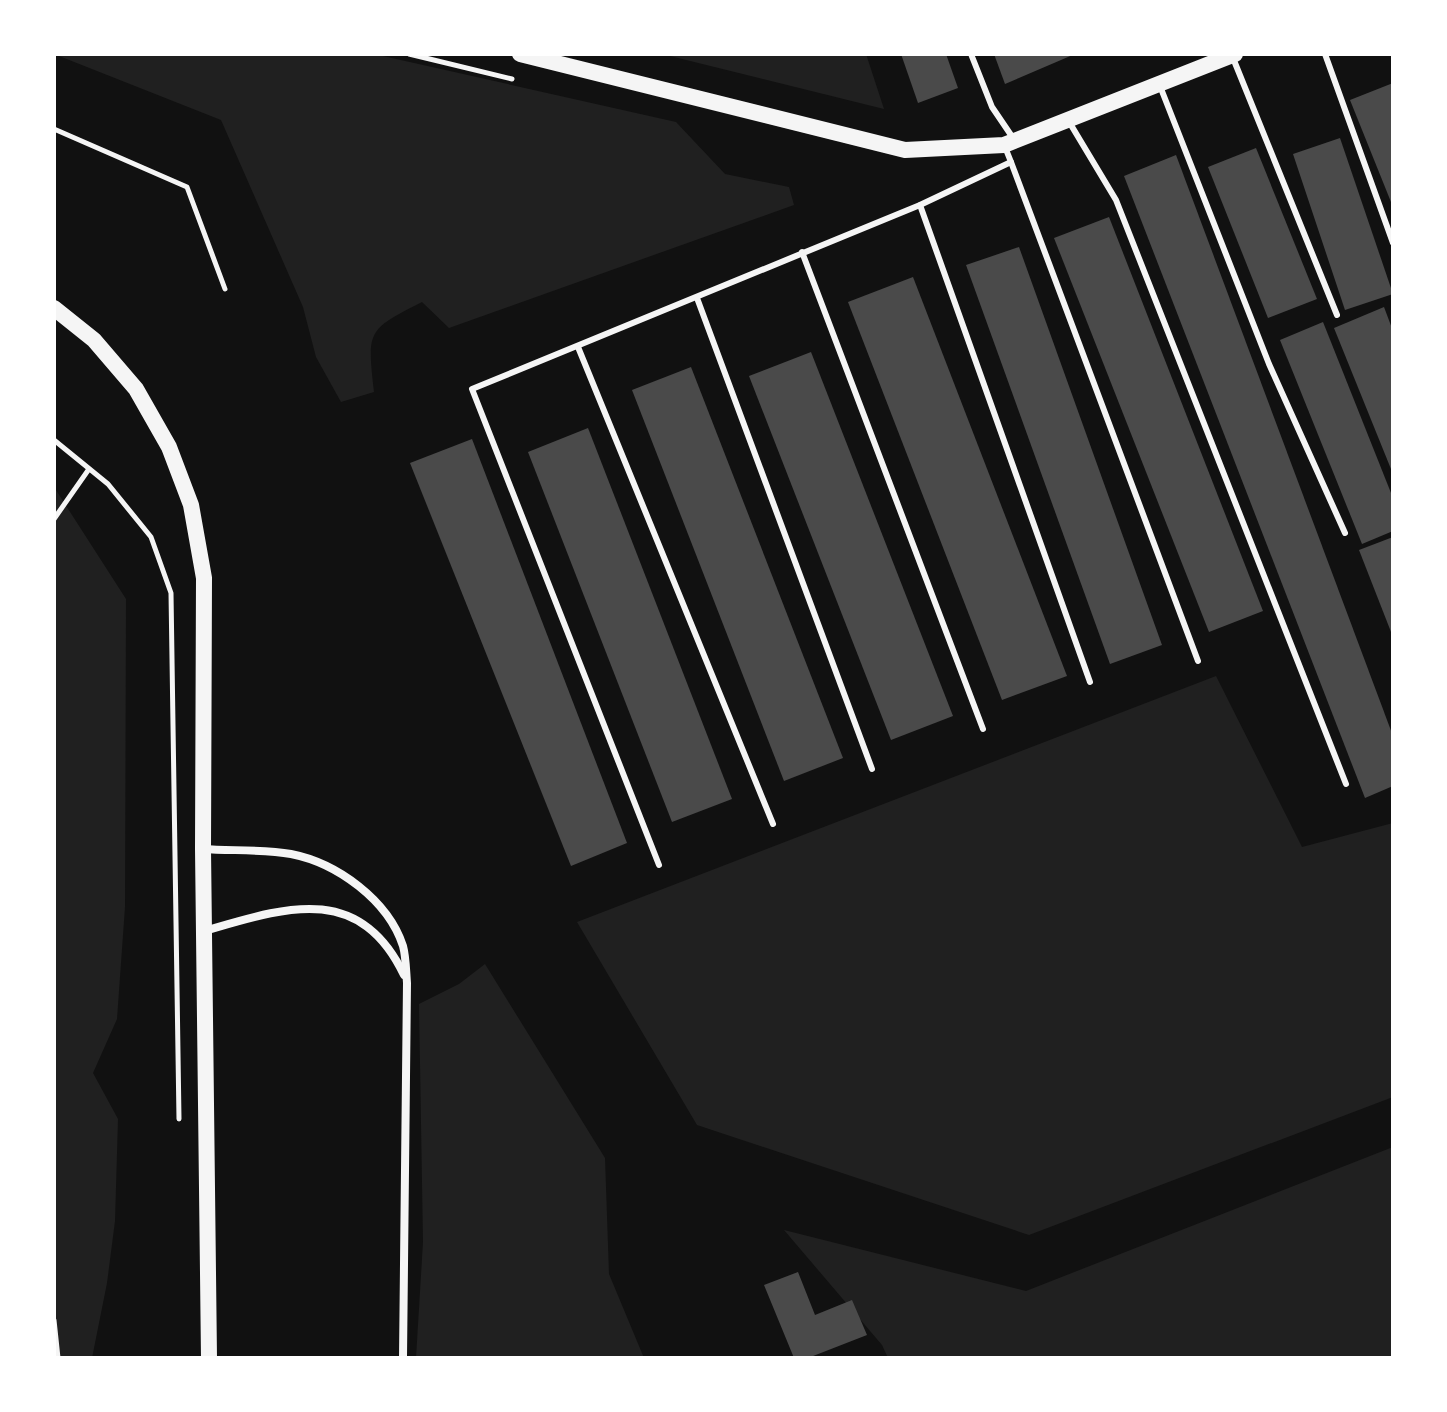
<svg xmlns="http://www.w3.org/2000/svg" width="1447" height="1412" font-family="'Roboto Condensed',sans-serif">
  <rect width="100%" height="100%" fill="#111"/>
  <g fill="#202020">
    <path d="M54,54H374L676,122L725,174L789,187L794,205L449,328L422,302C367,330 367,330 374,392L341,402L316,357L303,307L221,120Z"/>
    <path d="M662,54H866L884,109Z"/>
    <path d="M54,487L126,599L125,907L117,1019L93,1073L118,1119L115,1221L107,1283L92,1358H54Z"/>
    <path d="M1216,676L1302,847L1393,823V1097L1029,1235L697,1125L577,922Z"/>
    <path d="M485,964L605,1158L609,1274L644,1358H416L423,1242L419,1004L459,984Z"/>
    <path d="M1393,1147V1358H888L882,1345L784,1230L1026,1291Z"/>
  </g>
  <g fill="#4a4a4a">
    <path d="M901,54H946L958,88L918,103Z"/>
    <path d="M994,54H1075L1005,84Z"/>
    <path d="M1393,83V207L1350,100Z"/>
    <path d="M1340,138L1393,294L1345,310L1293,154Z"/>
    <path d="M1256,148L1317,299L1268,318L1208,167Z"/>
    <path d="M1176,155L1393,736V786L1365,798L1124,176Z"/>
    <path d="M1109,217L1263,611L1209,632L1054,238Z"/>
    <path d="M1019,247L1162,645L1110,664L966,265Z"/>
    <path d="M913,277L1067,676L1002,700L848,302Z"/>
    <path d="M1384,307L1393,331V474L1334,328Z"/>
    <path d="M1323,322L1393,498V531L1362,544L1280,340Z"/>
    <path d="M811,352L953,716L891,740L749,376Z"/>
    <path d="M691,367L843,758L784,781L632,390Z"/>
    <path d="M588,428L732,799L672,822L528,452Z"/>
    <path d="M472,439L627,843L571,866L410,463Z"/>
    <path d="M1393,537V637L1359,550Z"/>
    <path d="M798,1272L815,1315L852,1300L867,1335L808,1358H794L764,1285Z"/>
  </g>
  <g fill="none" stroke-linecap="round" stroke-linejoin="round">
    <g stroke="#f5f5f5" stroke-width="5">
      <path d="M409,54L512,79"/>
      <path d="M54,129L187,187L225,289"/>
      <path d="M54,440L108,484L151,537L171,593L179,1119"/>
      <path d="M54,519L89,469"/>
      <path d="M54,1320L58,1358"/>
    </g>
    <g stroke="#f5f5f5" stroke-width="6">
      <path d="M971,54L992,107L1013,138"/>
      <path d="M1325,54L1393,243"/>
      <path d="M1233,58L1337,315"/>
      <path d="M1160,86L1269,364L1345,533"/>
      <path d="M1068,120L1116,200L1346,784"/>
      <path d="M1011,162L1198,661"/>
      <path d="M920,205L1090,682"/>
      <path d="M802,252L983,729"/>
      <path d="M697,298L872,769"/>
      <path d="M578,347L773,824"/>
      <path d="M659,865L472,389L920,205L1011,162L1005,147"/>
    </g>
    <g stroke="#f5f5f5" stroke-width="8">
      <path d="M203,849C232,851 263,849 291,854C337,863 388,900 403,946C406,957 406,971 407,983L403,1358"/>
      <path d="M204,931C284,908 359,881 404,975"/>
    </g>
    <g stroke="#f5f5f5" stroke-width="16">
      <path d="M520,54L905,150L1004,145L1235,54"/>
      <path d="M54,308L94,340L136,389L169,447L191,505L204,578L203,849L209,1358"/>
    </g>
  </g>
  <rect width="1447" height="1412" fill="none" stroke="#ffffff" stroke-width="112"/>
</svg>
